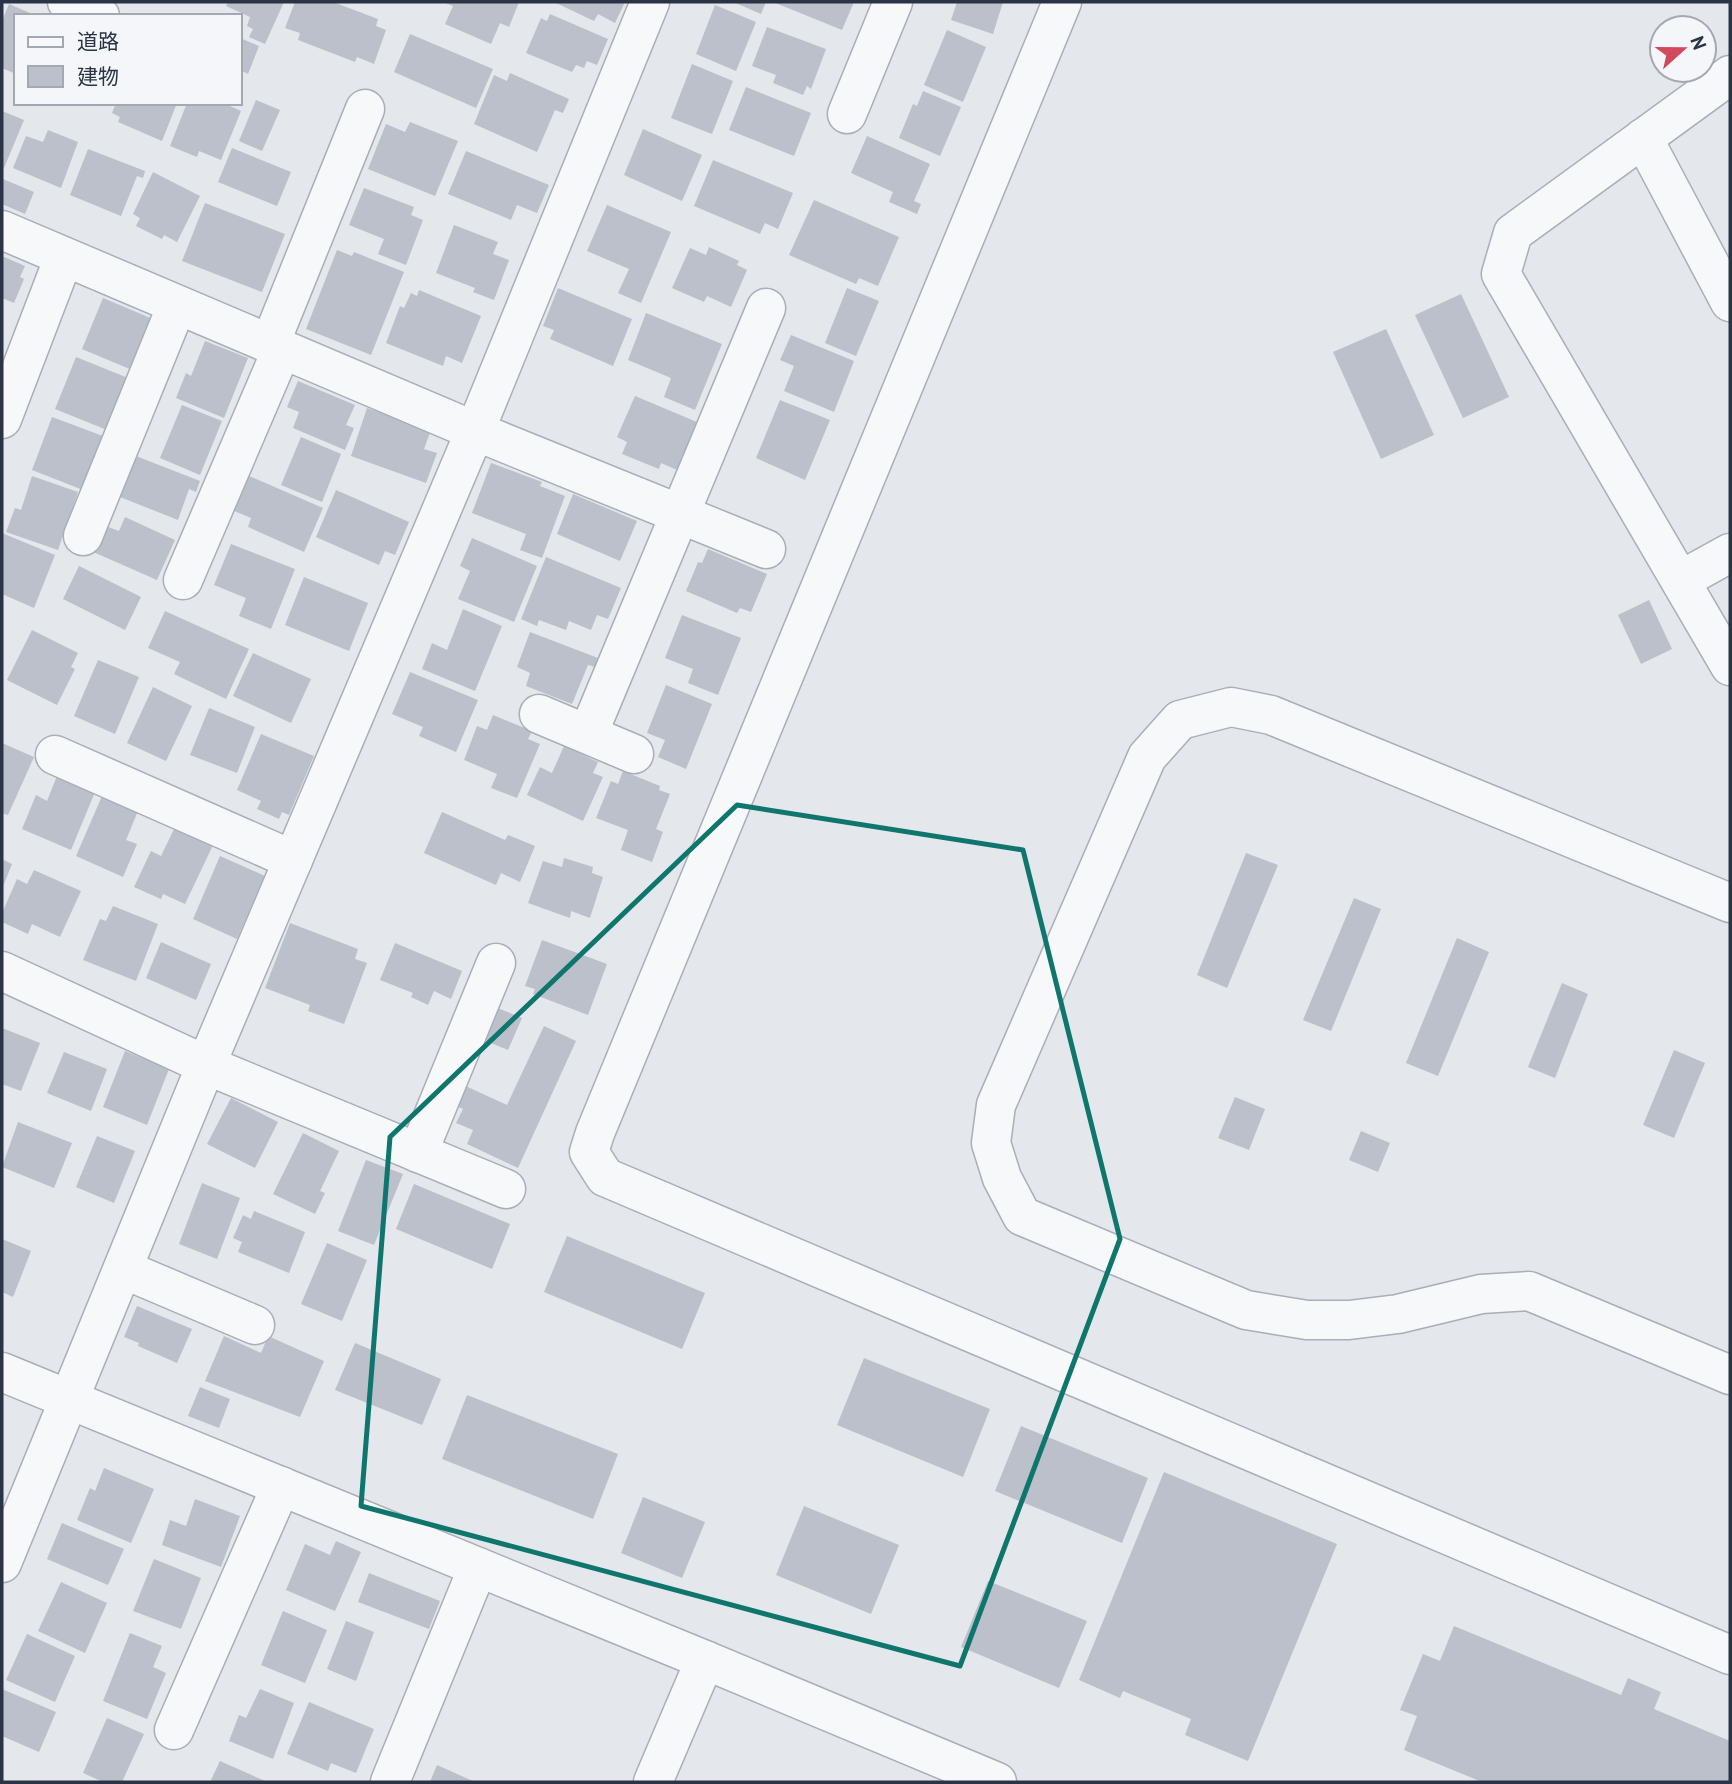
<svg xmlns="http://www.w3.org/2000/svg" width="1732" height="1784" font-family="'PT Sans','Noto Sans JP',sans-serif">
  <rect width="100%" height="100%" fill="#e4e7ec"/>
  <g fill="#bbc0ca">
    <path d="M228,2H284L265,44L249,37L253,29L247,26L250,17L226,6Z"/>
    <path d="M295,2H333L378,19L376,26L386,30L374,64L357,57L355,62L298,40L300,33L285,28Z"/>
    <path d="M443,2H519L509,27L500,23L491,44L445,24L453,6Z"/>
    <path d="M554,2H625L615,23L598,14L594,21Z"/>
    <path d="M733,2H766L761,14Z"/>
    <path d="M773,2H854L842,30Z"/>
    <path d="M957,2H1003L993,34L951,20Z"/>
    <path d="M9,4L37,16H16V74L2,68V21Z"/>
    <path d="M715,5L756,22L736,71L696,54Z"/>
    <path d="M550,14L608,39L597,65L587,61L584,68L576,65L572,72L526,53L541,18L547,21Z"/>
    <path d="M767,27L826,49L811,89L807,86L803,95L773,83L776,75L752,66Z"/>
    <path d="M947,30L986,47L963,102L924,85Z"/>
    <path d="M410,34L493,69L476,108L394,72Z"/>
    <path d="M240,38L259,46L248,74L240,70Z"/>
    <path d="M692,64L733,81L712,134L671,118Z"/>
    <path d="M510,73L569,99L563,113L555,110L537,152L474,124L494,75L507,81Z"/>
    <path d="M746,87L811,113L794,156L729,130Z"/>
    <path d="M923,91L961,107L940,156L899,138L913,104L917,106Z"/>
    <path d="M256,100L280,110L262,151L239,141Z"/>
    <path d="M116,103H177L162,141L118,122L120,117L112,113Z"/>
    <path d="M187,103H223L241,111L221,160L199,151L197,157L170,146Z"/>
    <path d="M2,111L24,120L4,168L2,167Z"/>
    <path d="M410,122L458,141L435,196L368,169L386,124L405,132Z"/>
    <path d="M643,129L702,155L682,201L624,175Z"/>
    <path d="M48,130L78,142L61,188L13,168L26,136L43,142Z"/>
    <path d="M867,136L930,164L914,201L921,204L917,214L889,202L893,192L851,173Z"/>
    <path d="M232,148L291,172L277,206L218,182Z"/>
    <path d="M88,149L145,171L143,178L137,176L121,216L70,195Z"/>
    <path d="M466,151L549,185L537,213L517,205L511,220L448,194Z"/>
    <path d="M713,160L793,193L778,229L765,223L760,234L694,206Z"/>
    <path d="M153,172L200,196L177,242L164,235L162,239L136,226L140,218L133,214Z"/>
    <path d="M3,179L34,192L25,214L2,204Z"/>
    <path d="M364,188L414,207L411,215L423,220L406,265L378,254L384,239L349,225Z"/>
    <path d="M814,200L899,237L878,286L859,278L856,284L789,255Z"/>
    <path d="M205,203L285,234L262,292L182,261Z"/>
    <path d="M607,205L671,232L641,303L618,293L629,269L587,251Z"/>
    <path d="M454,225L498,242L493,254L509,260L494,300L473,292L475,288L436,273Z"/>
    <path d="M709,247L739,261L737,265L747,270L731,307L707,296L704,302L672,288L690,248L706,255Z"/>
    <path d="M337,250L352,256L354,252L404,272L371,355L306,329Z"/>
    <path d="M2,256L25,266L20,277L24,279L14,303L2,298Z"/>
    <path d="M558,288L632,319L613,366L550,339L554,330L543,326Z"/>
    <path d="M847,288L879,301L856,356L825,343Z"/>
    <path d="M419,290L481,316L462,363L446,356L443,366L386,343L400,306L404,308L411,293L417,296Z"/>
    <path d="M1461,294L1509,397L1463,418L1415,315Z"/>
    <path d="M103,298L153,319L132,370L82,349Z"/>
    <path d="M646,313L722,344L695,410L664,397L671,378L628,360Z"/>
    <path d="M1386,329L1434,435L1381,459L1333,352Z"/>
    <path d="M791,335L854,361L834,412L784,391L794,366L780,360Z"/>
    <path d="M205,341L248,358L224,418L176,398L186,373L191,376Z"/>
    <path d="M76,357L128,378L107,430L55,409Z"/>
    <path d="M298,381L355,405L346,425L354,428L345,450L293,428L299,412L287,407Z"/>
    <path d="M635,396L697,422L677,470L661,463L659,469L622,454L627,442L617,437Z"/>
    <path d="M780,400L830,420L805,480L756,458Z"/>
    <path d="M182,405L222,421L200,475L160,458Z"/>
    <path d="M367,408L431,430L424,449L437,453L426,483L351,456Z"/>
    <path d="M52,417L103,436L83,490L32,470Z"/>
    <path d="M301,437L341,454L322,502L281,485Z"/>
    <path d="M136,456L200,481L196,492L189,489L178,520L120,497Z"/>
    <path d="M491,463L542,482L540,486L565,496L542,558L520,550L526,534L472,513Z"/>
    <path d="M247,475L323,508L304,552L248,527L251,518L232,510Z"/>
    <path d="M32,476L78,492L58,550L6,532L15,508L21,510Z"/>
    <path d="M336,490L409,522L395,555L385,551L379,565L316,537Z"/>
    <path d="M573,494L637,521L620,561L557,534Z"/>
    <path d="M125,517L175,540L157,580L91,551L103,525L119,531Z"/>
    <path d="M2,533L55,555L34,608L2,594Z"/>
    <path d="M472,538L537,566L514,622L458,599L470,571L460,566Z"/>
    <path d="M231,544L295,569L271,629L239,616L246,598L214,585Z"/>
    <path d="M708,549L767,574L751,612L740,608L737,613L686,591L698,562L702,563Z"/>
    <path d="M546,557L621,588L608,619L597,615L591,630L569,621L566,630L539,620L537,626L521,619Z"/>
    <path d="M79,566L141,597L125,630L63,599Z"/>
    <path d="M304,577L368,603L349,651L285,625Z"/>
    <path d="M1649,600L1672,649L1641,664L1618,615Z"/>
    <path d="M463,609L502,626L475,691L422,669L432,643L447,650Z"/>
    <path d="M165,611L249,649L226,699L174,674L180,662L148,648Z"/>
    <path d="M682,615L741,638L718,695L688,683L693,669L665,658Z"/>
    <path d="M32,630L78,653L71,667L75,669L57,705L7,680Z"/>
    <path d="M530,632L598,658L595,667L588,665L572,704L526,686L530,673L517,667Z"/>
    <path d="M253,653L311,679L291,723L233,696Z"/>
    <path d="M98,660L139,677L115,734L74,716Z"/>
    <path d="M410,672L478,700L456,752L419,736L423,727L392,714Z"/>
    <path d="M666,685L712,704L686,769L658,757L665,740L647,733Z"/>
    <path d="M153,687L192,706L166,761L127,743Z"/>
    <path d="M209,708L255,727L237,773L190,755Z"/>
    <path d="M493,715L532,731L528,739L540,744L517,798L491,788L497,774L464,760L477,726L487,730Z"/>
    <path d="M261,734L314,756L289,815L282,812L279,819L257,809L261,801L237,790Z"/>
    <path d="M2,743L34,757L8,815L2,813Z"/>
    <path d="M564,746L598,762L593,773L603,777L583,821L527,795L540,767L552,773Z"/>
    <path d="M623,771L660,786L659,790L670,794L656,829L663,832L652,862L621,850L628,830L596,818L611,781L618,784Z"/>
    <path d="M57,776L95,792L71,850L22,829L36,795L47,801Z"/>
    <path d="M102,796L138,811L126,840L137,844L123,877L76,856Z"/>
    <path d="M442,812L505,840L508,835L535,846L520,882L501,873L496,885L424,853Z"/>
    <path d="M176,825L214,843L185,904L163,894L161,899L134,887L151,851L161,856Z"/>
    <path d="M1246,853L1278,865L1227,988L1197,975Z"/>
    <path d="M220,856L265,876L237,939L193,919Z"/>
    <path d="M564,858L593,867L592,873L603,877L590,918L571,911L570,918L528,903L543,861L562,867Z"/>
    <path d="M2,859L12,864L2,889Z"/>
    <path d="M34,870L81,891L60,937L32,924L28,934L2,922V913L17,879L27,884Z"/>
    <path d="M1354,898L1381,909L1331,1031L1303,1020Z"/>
    <path d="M113,906L158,924L136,981L83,960L100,919L106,921Z"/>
    <path d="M290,923L358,949L355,959L367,963L344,1024L308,1011L310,1005L265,988Z"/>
    <path d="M1457,938L1489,952L1438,1076L1406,1063Z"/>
    <path d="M542,940L607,964L588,1015L533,994L535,989L525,986Z"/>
    <path d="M161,942L211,964L196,1000L146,978Z"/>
    <path d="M395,943L462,971L451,999L434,991L428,1005L411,997L413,993L380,980Z"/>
    <path d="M1562,983L1588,994L1555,1078L1528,1067Z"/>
    <path d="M495,1007L522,1018L508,1050L481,1039Z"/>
    <path d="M544,1026L576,1041L518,1168L467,1144L473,1130L456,1123L463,1109L450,1103L459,1083L507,1105Z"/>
    <path d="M2,1028L40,1043L21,1091L2,1084Z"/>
    <path d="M1674,1050L1705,1063L1674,1138L1643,1125Z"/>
    <path d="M125,1051L169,1069L147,1125L103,1107Z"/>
    <path d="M64,1052L107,1069L91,1111L47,1093Z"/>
    <path d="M1235,1097L1265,1109L1249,1150L1218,1138Z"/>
    <path d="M231,1098L278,1122L255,1168L207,1144Z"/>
    <path d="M18,1122L72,1143L54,1188L2,1167Z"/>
    <path d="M1361,1131L1390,1143L1378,1172L1349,1160Z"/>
    <path d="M303,1133L339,1151L320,1191L325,1193L315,1214L273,1194Z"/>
    <path d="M97,1136L135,1151L114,1203L76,1187Z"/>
    <path d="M366,1160L403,1174L374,1245L338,1231Z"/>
    <path d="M202,1183L240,1198L217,1259L179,1244Z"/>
    <path d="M414,1184L510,1224L492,1269L396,1229Z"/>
    <path d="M254,1211L305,1232L289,1273L238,1252L242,1242L233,1238L243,1215L251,1219Z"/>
    <path d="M567,1236L705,1293L682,1349L544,1292Z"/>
    <path d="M2,1239L31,1251L13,1297L2,1292Z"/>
    <path d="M327,1243L367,1260L342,1321L301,1304Z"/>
    <path d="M137,1306L192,1329L177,1363L138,1346L139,1343L124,1337Z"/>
    <path d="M224,1336L261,1353L268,1336L324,1361L300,1417L205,1381Z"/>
    <path d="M355,1343L441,1379L422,1425L335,1390Z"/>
    <path d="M864,1358L990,1409L963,1477L837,1425Z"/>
    <path d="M200,1387L230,1399L219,1428L188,1416Z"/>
    <path d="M467,1395L618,1454L593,1519L442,1459Z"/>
    <path d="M1021,1426L1148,1478L1122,1543L995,1491Z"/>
    <path d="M104,1468L154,1489L131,1543L77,1520L90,1488L95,1491Z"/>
    <path d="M1164,1472L1337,1544L1248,1761L1185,1735L1191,1719L1123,1691L1120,1698L1079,1680Z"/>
    <path d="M643,1497L705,1522L682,1578L621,1553Z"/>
    <path d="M195,1499L240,1516L221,1567L162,1545L170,1520L186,1526Z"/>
    <path d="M804,1506L899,1545L871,1614L776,1575Z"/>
    <path d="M62,1523L124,1549L108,1585L47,1559Z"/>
    <path d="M336,1541L361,1552L335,1611L286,1590L305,1544L330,1555Z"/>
    <path d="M154,1559L201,1578L181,1629L133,1611Z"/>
    <path d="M369,1573L440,1601L429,1629L358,1602Z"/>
    <path d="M988,1581L1087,1621L1059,1688L961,1647Z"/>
    <path d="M61,1582L107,1603L85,1653L38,1631Z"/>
    <path d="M283,1611L327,1630L305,1683L261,1665Z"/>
    <path d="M346,1621L374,1632L356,1681L327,1669Z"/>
    <path d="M1454,1626L1621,1695L1628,1678L1661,1692L1654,1709L1730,1741V1782H1482L1404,1750L1417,1716L1400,1710L1423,1654L1440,1661Z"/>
    <path d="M130,1633L162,1646L153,1667L166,1673L147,1719L103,1701Z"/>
    <path d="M27,1634L75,1656L55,1702L6,1680Z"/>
    <path d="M2,1689L56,1712L39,1752L2,1736Z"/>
    <path d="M260,1689L294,1703L273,1759L229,1741L239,1715L246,1718Z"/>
    <path d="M309,1702L374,1729L356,1773L331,1763L328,1771L287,1754Z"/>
    <path d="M107,1718L144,1734L122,1782H103L83,1773Z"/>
    <path d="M220,1761L267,1782H210Z"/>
    <path d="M437,1765L475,1782H430Z"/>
  </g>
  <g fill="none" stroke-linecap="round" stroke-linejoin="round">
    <defs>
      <g id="minor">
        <path d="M67,2L100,16"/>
        <path d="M1062,2L595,1133L589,1152L605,1177L1730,1655"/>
        <path d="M1730,75L1513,233L1501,274L1730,666"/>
        <path d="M847,114L893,2"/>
        <path d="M1643,138L1730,302"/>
        <path d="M2,230L475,431L766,549"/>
        <path d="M270,344L365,109"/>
        <path d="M2,419L64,257"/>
        <path d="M83,536L177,305"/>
        <path d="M183,580L282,349"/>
        <path d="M1681,580L1730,553"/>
        <path d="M539,714L634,754"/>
        <path d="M588,734L766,308"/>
        <path d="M55,755L293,860"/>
        <path d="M1730,903L1271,715L1231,707L1180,720L1147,757L996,1105L991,1143L1002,1178L1022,1216L1246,1310L1307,1320H1349L1398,1314L1481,1294L1529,1291L1730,1375"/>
        <path d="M2,971L206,1065L475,431L650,2"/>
        <path d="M418,1153L496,963"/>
        <path d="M123,1269L255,1325"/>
        <path d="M2,1372L705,1660L997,1782"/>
        <path d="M2,1563L206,1065L506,1189"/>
        <path d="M174,1730L281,1486"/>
        <path d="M390,1782L478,1567"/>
        <path d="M653,1782L705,1660"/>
      </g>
    </defs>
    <use href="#minor" stroke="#a9aeb7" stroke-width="41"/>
    <use href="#minor" stroke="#f7f8fa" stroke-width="38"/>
  </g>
  <path fill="none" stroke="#0f766e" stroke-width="5" stroke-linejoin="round" d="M737,805L1023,850L1120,1239L960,1666L361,1506L390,1137Z"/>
  <rect width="1732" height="1784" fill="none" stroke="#2b3445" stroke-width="7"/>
  <rect x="14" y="14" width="228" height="91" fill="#f4f6f9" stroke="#a4a8b1" stroke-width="2"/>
  <rect x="28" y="37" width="35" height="10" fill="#f7f8fa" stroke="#a4a8b1" stroke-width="2"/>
  <text x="77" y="49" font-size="21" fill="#2b3445">道路</text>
  <rect x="28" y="66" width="35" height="21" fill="#bbc0ca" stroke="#a4a8b1" stroke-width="2"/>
  <text x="77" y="84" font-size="21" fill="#2b3445">建物</text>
  <g transform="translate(1683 49) rotate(69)"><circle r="33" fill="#f4f6f9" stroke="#a4a8b1" stroke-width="2"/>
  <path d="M0-5L12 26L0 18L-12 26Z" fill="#d1495b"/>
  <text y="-10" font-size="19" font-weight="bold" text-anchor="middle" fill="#2b3445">N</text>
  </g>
</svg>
